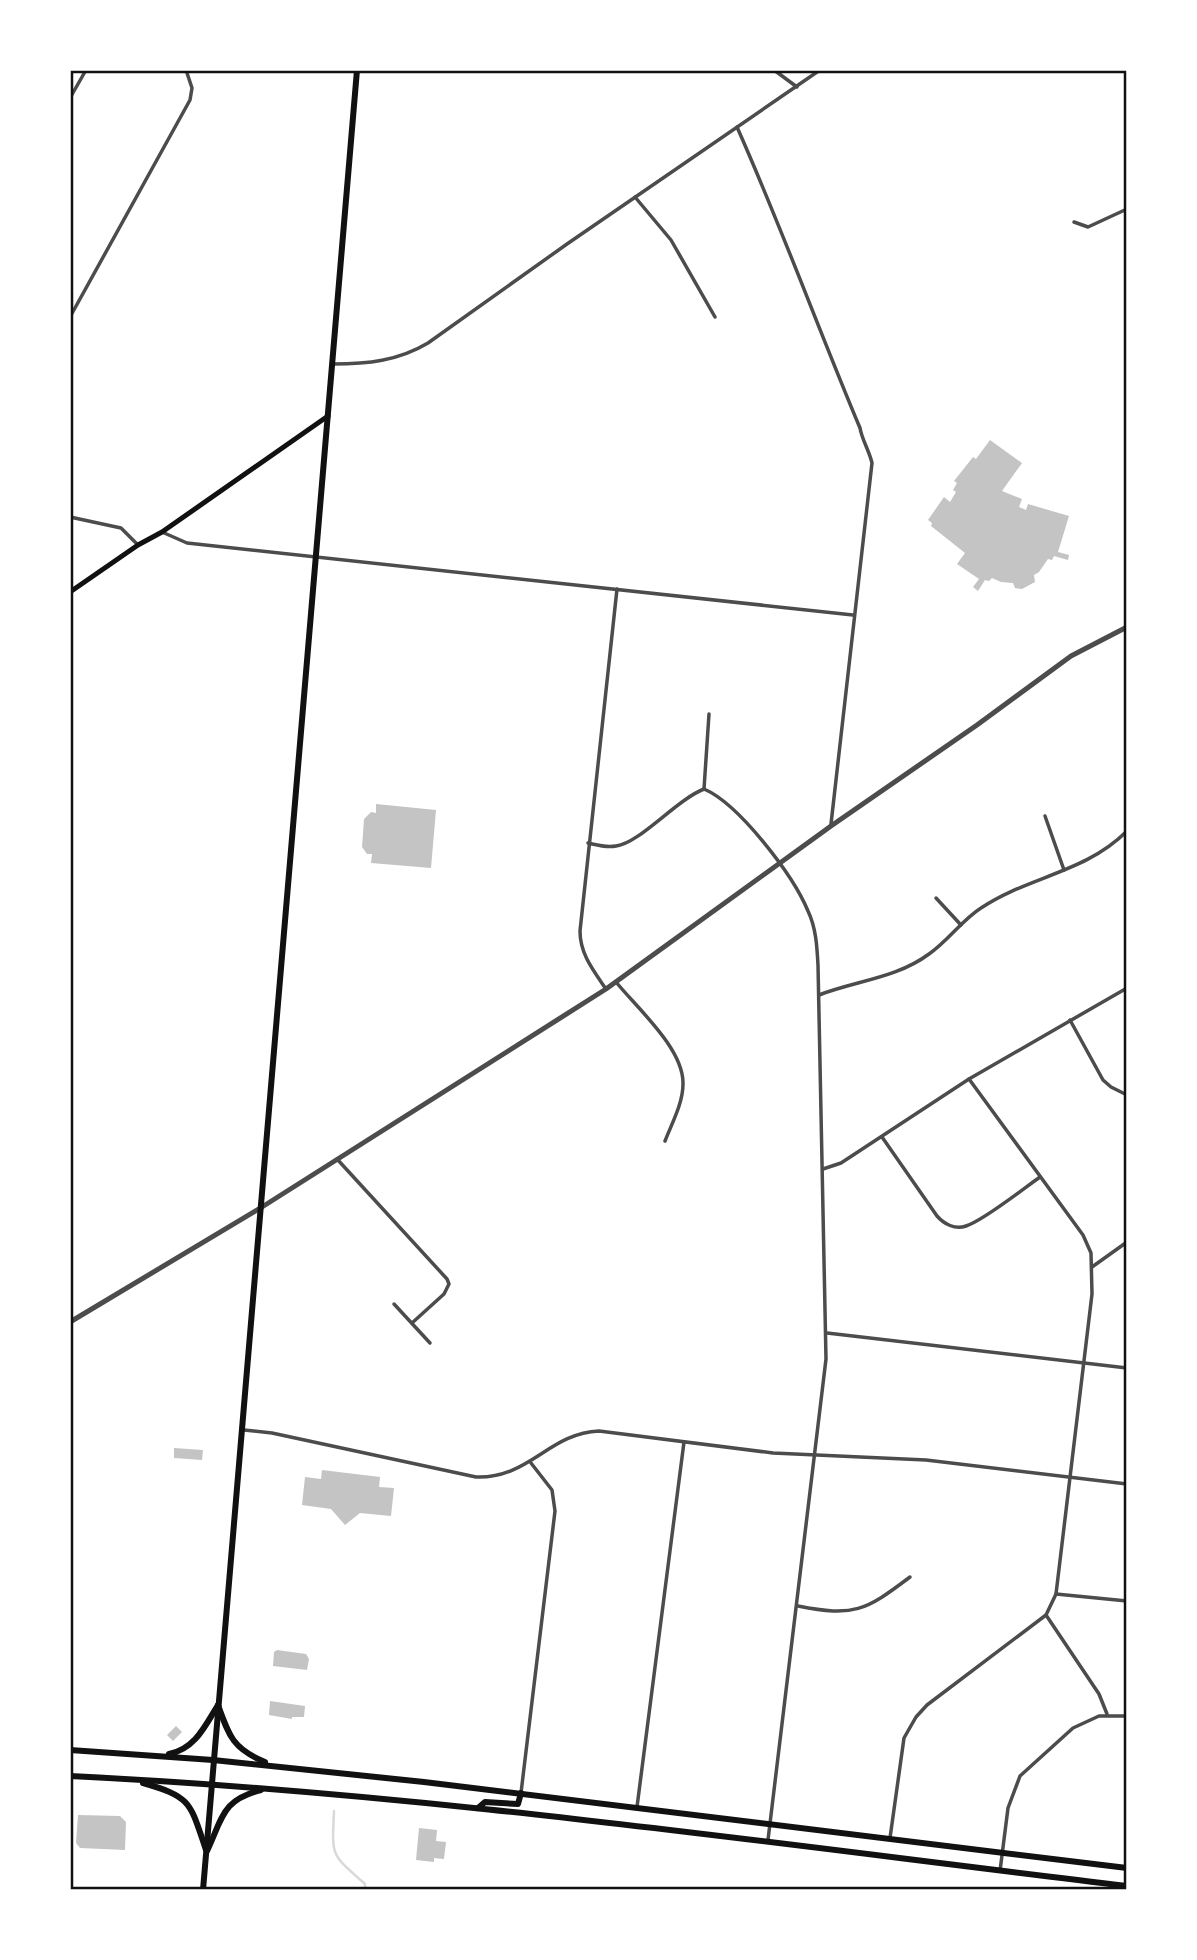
<svg xmlns="http://www.w3.org/2000/svg" width="1197" height="1960" font-family="Poppins,sans-serif">
  <rect width="100%" height="100%" fill="#fff"/>
  <g fill="none" stroke-linecap="round" stroke-linejoin="round">
    <path stroke="#d9d9d9" stroke-width="2.5" d="M334,1811C332,1857 330,1853 365,1884V1890"/>
  </g>
  <g fill="#c4c4c4">
    <path d="M990,440L1022,463L1002,491L1022,499L1019,507L1026,510L1028,504L1069,516L1058,552L1069,555L1068,560L1054,556L1052,560L1048,559L1039,572L1034,575L1035,582L1022,589L1015,588L1013,583L1001,582L992,578L989,581L985,580L978,591L973,587L979,579L957,564L965,553L931,526L932,523L928,520L944,497L950,502L956,492L953,490L957,483L954,481L973,457L976,459Z"/>
    <path d="M376,804L436,810L431,868L371,863L372,854H367L362,847L364,819L371,812L376,813Z"/>
    <path d="M174,1448L203,1450L202,1460L174,1458Z"/>
    <path d="M322,1470L380,1477L379,1487L394,1488L391,1516L360,1513L345,1525L331,1509L302,1505L305,1477L321,1479Z"/>
    <path d="M277,1650L306,1654L309,1659L307,1670L273,1666L274,1652Z"/>
    <path d="M270,1701L305,1706L304,1717H292V1719L269,1715Z"/>
    <path d="M176,1726L182,1732L173,1741L167,1735Z"/>
    <path d="M78,1815L120,1816L126,1822L125,1850L80,1848L76,1843Z"/>
    <path d="M419,1828L437,1830L436,1841L446,1842L444,1859L434,1858V1862L416,1860Z"/>
  </g>
  <g fill="none" stroke-linecap="round" stroke-linejoin="round">
    <g stroke="#4c4c4c" stroke-width="3.5">
      <path d="M774,70L797,87"/>
      <path d="M70,98L86,70"/>
      <path d="M737,127C781,226 818,328 860,428C862,440 869,450 872,463L831,824"/>
      <path d="M635,197L671,240L715,317"/>
      <path d="M1074,222L1088,227L1127,209"/>
      <path d="M70,317L190,100L192,88L186,70"/>
      <path d="M333,364C367,364 398,361 428,343L567,244L820,70"/>
      <path d="M70,517L121,528L137,544"/>
      <path d="M162,532L187,543L853,615"/>
      <path d="M704,789C739,804 793,875 808,911C816,928 817,946 818,965L826,1359L768,1840"/>
      <path d="M704,789L709,714"/>
      <path d="M1045,816L1064,870"/>
      <path d="M588,843C597,845 606,848 616,846C640,843 676,800 704,789"/>
      <path d="M936,898L961,925"/>
      <path d="M616,982C637,1008 684,1049 683,1084C683,1103 672,1123 665,1141"/>
      <path d="M606,989C593,970 580,954 580,931L617,589"/>
      <path d="M819,995C855,981 897,978 929,954C948,941 962,920 981,908C1029,876 1085,873 1127,831"/>
      <path d="M1070,1020L1103,1080L1111,1087L1127,1095"/>
      <path d="M882,1137L937,1216C944,1224 955,1230 966,1226C983,1221 1023,1189 1040,1177"/>
      <path d="M337,1159L447,1279L449,1284L444,1294L412,1323"/>
      <path d="M823,1169L841,1163L969,1079L1127,988"/>
      <path d="M1092,1267L1127,1242"/>
      <path d="M394,1304L430,1343"/>
      <path d="M827,1333L1127,1368"/>
      <path d="M244,1430L272,1433L476,1477C529,1479 549,1433 599,1431L773,1453L926,1460L1127,1484"/>
      <path d="M1056,1594L1127,1601"/>
      <path d="M798,1606C854,1617 865,1611 910,1577"/>
      <path d="M1046,1615L1099,1694L1107,1714"/>
      <path d="M521,1793L555,1511L552,1490L531,1463"/>
      <path d="M637,1807L684,1442"/>
      <path d="M890,1838L904,1738L916,1717L927,1705L1046,1615L1056,1594L1092,1294L1091,1253L1083,1235L969,1079"/>
      <path d="M1000,1871L1008,1808L1020,1776L1073,1728L1099,1716H1127"/>
    </g>
    <path stroke="#4c4c4c" stroke-width="5" d="M70,1322L262,1207L606,989L831,826L977,725L1071,656L1127,627"/>
    <path stroke="#111" stroke-width="5" d="M70,592L138,545L162,532L328,416"/>
    <path stroke="#111" stroke-width="6" d="M203,1890L357,70"/>
    <g stroke="#111" stroke-width="6">
      <path d="M218,1705C229,1736 233,1749 265,1762"/>
      <path d="M70,1750L213,1760L424,1782L1127,1868"/>
      <path d="M169,1754C195,1749 205,1726 218,1705"/>
      <path d="M70,1776C424,1793 775,1844 1127,1886"/>
      <path d="M143,1783C192,1797 190,1803 206,1850"/>
      <path d="M478,1808L485,1802L518,1804L521,1793"/>
      <path d="M207,1851C223,1817 222,1800 261,1790"/>
    </g>
  </g>
  <rect width="1197" height="1960" fill="none" stroke="#ffffff" stroke-width="144"/>
  <rect x="72" y="72" width="1053" height="1816" fill="none" stroke="#111" stroke-width="2.5"/>
</svg>
